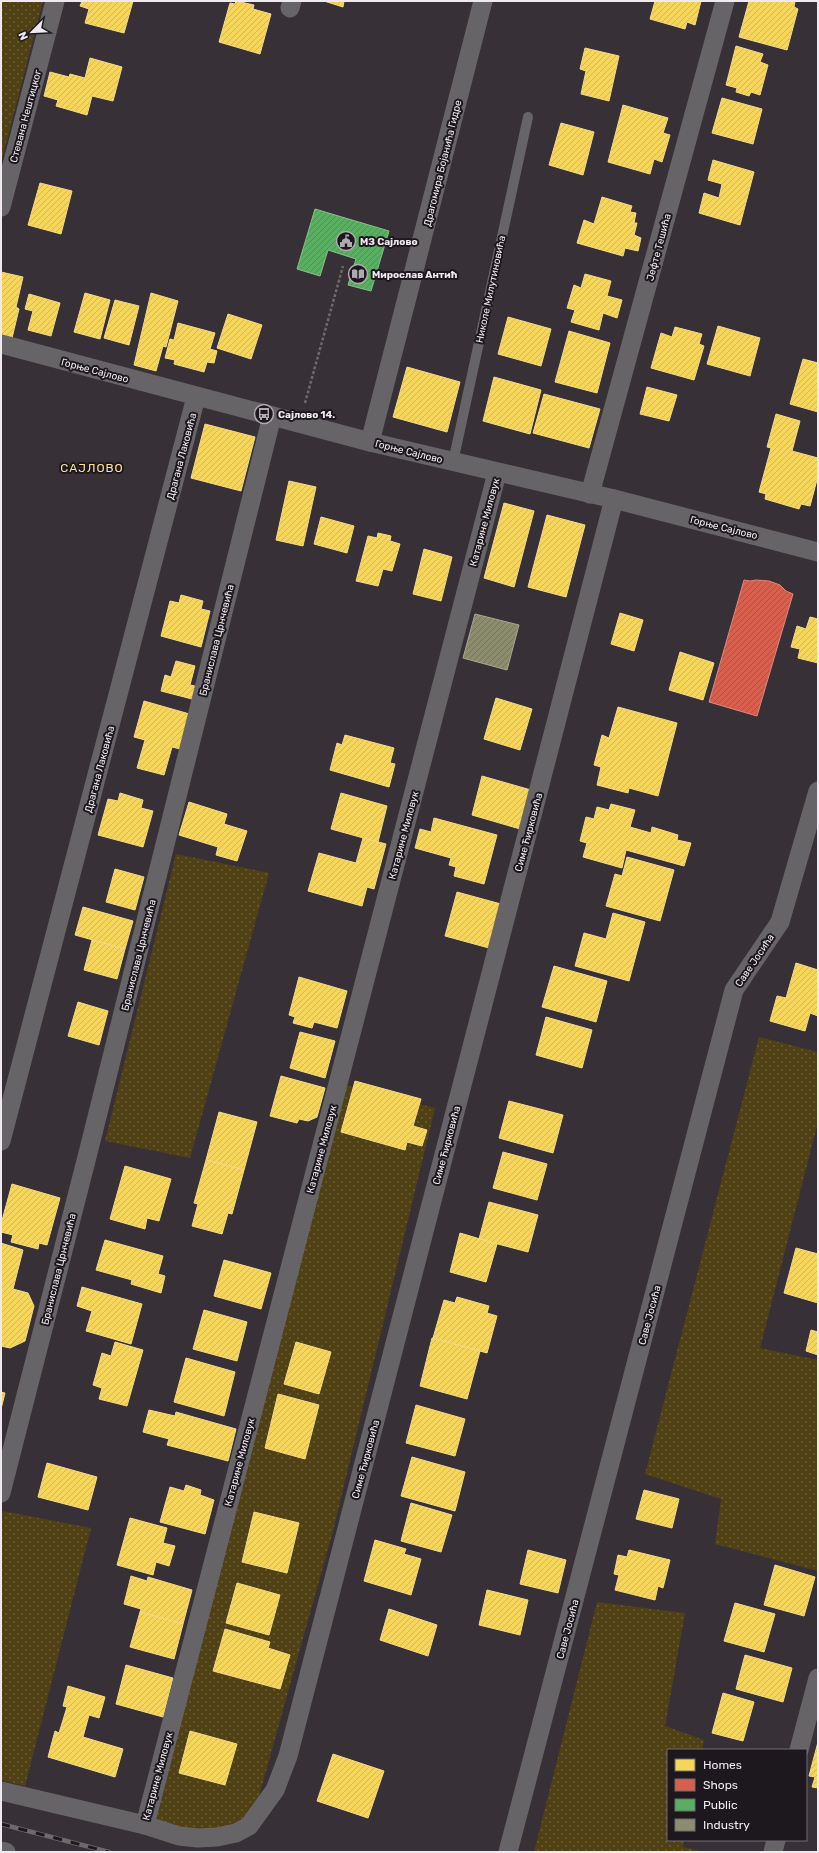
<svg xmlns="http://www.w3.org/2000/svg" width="819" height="1853" font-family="Rubik,sans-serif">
  <defs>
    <pattern id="grass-dots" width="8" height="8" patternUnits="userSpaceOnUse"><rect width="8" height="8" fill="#504114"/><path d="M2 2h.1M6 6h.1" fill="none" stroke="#6a5c37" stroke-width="1.8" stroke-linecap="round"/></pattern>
    <pattern id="homes-hatch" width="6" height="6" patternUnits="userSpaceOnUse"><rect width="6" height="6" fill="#f6d55c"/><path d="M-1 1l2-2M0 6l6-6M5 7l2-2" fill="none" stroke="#d3b858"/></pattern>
    <pattern id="shops-hatch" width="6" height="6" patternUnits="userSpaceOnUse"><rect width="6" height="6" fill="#d6604d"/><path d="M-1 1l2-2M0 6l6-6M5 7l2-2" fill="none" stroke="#a4574b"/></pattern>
    <pattern id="public-hatch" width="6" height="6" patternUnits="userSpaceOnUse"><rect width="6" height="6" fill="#5aae61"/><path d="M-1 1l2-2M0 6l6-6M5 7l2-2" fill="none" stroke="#558f5a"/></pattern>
    <pattern id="industry-hatch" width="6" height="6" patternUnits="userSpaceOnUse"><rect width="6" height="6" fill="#8c8c6e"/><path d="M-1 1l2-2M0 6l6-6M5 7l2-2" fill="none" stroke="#747461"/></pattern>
  </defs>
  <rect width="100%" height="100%" fill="#373137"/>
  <g fill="url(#grass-dots)">
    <path d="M1,1H43L1,163Z"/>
    <path d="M176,854L269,873L190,1158L105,1141Z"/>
    <path d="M759,1037L818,1052V1122L760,1348L818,1360V1571L715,1544L721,1499L645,1474Z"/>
    <path d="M345,1085L435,1108L333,1531L257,1803L246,1816L232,1827L196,1834L162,1824L157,1817Z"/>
    <path d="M3,1511L91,1528L25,1786L1,1780V1522Z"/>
    <path d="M597,1602L685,1613L665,1726L704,1740L702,1750H668V1840H684L683,1847L703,1852H534Z"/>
  </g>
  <g fill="url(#homes-hatch)" stroke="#f4db89">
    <path d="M82,1H133L124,33L85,23L89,9L80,6Z"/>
    <path d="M236,1L254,5L253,9L271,14L260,54L219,42L230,3L235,4Z"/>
    <path d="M324,1H344L343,7Z"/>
    <path d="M655,1H701L695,25L687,22L685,29L650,19Z"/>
    <path d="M749,1H795L794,7L798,9L787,50L739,37Z"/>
    <path d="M736,46L763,54L760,62L768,65L760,95L751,92L749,96L736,92L737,88L726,85Z"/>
    <path d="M585,48L619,56L609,101L581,94L586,71L580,69Z"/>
    <path d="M90,58L122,67L113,101L92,96L87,115L56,106L58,100L44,96L50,72L69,77L70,74L85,78Z"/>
    <path d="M722,98L762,109L753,144L712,133Z"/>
    <path d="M623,105L668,118L663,133L670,135L662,162L654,159L650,174L608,162Z"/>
    <path d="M561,123L594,132L583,175L549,165Z"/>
    <path d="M713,160L754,172L740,225L699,213L704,193L719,198L722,184L708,180Z"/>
    <path d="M40,183L72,191L61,234L28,225Z"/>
    <path d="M602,197L632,206L630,212L636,213L634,223H637L634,235L641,238L638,251L625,248L623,256L577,243L584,220L594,224Z"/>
    <path d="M1,272L23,277L16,307L19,309L12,338L1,335Z"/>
    <path d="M585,274L611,281L607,296L622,300L617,318L603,313L599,330L571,322L575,310L567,308L574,285L581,288Z"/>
    <path d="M85,293L110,300L100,339L74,332Z"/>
    <path d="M151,293L178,301L166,347L163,346L156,371L134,365Z"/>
    <path d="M29,294L60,303L51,336L28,330L33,311L25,309Z"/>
    <path d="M115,300L139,306L129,345L104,338Z"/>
    <path d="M228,314L262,325L251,359L217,348Z"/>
    <path d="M508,317L551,329L541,366L498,354Z"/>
    <path d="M178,323L215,333L210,349L217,351L214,363L207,362L204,372L174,364L175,360L165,358L170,339L174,340Z"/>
    <path d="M718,326L760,338L750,376L707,364Z"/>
    <path d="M675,327L702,334L699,344L704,346L694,380L651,368L661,333L672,337Z"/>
    <path d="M569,331L610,343L597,393L555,382Z"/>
    <path d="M803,359L818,363V412L790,404Z"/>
    <path d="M407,367L460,382L447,432L393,417Z"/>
    <path d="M494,377L541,390L530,434L483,421Z"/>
    <path d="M647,387L677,395L669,421L640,414Z"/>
    <path d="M544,394L600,409L589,448L533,433Z"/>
    <path d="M776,414L800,421L792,451L818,458V476L810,506L801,504L799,509L765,499L766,494L759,492L771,448L767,447Z"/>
    <path d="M205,424L255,437L241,491L191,478Z"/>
    <path d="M289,481L316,487L303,546L276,540Z"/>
    <path d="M504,503L534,511L514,587L484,578Z"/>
    <path d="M547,515L585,525L566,597L528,587Z"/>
    <path d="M321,517L354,526L347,553L314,544Z"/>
    <path d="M378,533L391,536L390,541L400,544L392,571L383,569L378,586L356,581L368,536L377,538Z"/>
    <path d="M424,549L452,557L441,601L413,594Z"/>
    <path d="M181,595L203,601L201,609L210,611L201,647L161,636L170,601L179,603Z"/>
    <path d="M620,613L643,620L634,651L611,644Z"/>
    <path d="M810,617L818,619V663L798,658L800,649L791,647L797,626L806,629Z"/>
    <path d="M680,652L714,663L703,700L669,690Z"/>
    <path d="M176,661L195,666L190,685L195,686L192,699L161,691L165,675L171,677Z"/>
    <path d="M496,698L532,709L520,750L484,739Z"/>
    <path d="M144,701L193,715L184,750L172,747L164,775L137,768L145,740L134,737Z"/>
    <path d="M618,707L677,723L658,796L629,788L628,793L597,785L601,767L594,765L602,735L609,738Z"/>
    <path d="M345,735L394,748L390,763L395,764L389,787L330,770L337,743L342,745Z"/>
    <path d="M482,776L531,790L520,829L472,815Z"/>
    <path d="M120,793L143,800L141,808L153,811L143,847L98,835L108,799L118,801Z"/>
    <path d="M341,793L387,806L378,842L331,829Z"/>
    <path d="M189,802L227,814L224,824L247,831L237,861L216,855L218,847L179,835Z"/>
    <path d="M611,804L635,810L630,827L651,833L652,827L678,835L677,840L691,843L684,866L626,850L622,868L583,857L587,843L580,841L586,817L594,819L597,807L609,810Z"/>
    <path d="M434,818L497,835L484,884L454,876L456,867L449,865L451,858L415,848L420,829L431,832Z"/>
    <path d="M363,838L386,844L374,889L367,887L362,906L308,891L319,853L356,863Z"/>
    <path d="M627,857L674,870L660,921L606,906L615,874L622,876Z"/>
    <path d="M115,869L144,877L135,910L106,902Z"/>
    <path d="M457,892L501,904L489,948L445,936Z"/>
    <path d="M83,907L133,921L125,949L75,935Z"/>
    <path d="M613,913L645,922L629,981L575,966L584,933L606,939Z"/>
    <path d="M92,940L125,949L117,979L84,970Z"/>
    <path d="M796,963L818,970V1016L810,1013L805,1031L770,1021L777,996L786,998Z"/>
    <path d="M554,966L607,981L596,1022L542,1007Z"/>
    <path d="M299,977L347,991L337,1028L314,1022L312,1028L293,1023L295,1017L289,1015Z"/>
    <path d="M78,1002L108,1011L99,1045L68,1036Z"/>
    <path d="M546,1017L592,1030L582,1068L536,1055Z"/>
    <path d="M300,1032L335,1041L325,1078L290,1068Z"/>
    <path d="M281,1076L325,1088L317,1117L308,1121L299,1119L297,1123L270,1116Z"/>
    <path d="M355,1081L421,1099L413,1126L427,1130L422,1146L407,1142L405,1150L341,1132Z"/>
    <path d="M509,1101L563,1115L553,1153L499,1138Z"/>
    <path d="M219,1112L257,1122L244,1170L206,1160Z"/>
    <path d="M503,1152L547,1164L537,1200L493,1188Z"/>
    <path d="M206,1160L244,1170L232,1214L228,1213L222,1234L192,1226L198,1204L194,1203Z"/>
    <path d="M125,1166L171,1179L159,1221L147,1218L145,1229L110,1219Z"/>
    <path d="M12,1184L60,1198L47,1245L39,1243L38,1249L11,1242L13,1235L1,1232V1224Z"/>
    <path d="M489,1202L538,1215L528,1252L479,1239Z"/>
    <path d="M460,1233L497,1244L486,1282L450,1272Z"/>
    <path d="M105,1240L163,1256L158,1274L165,1276L161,1293L131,1284L132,1280L96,1270Z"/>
    <path d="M1,1243L23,1250L13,1289L28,1293L34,1306L25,1341L10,1348L1,1346Z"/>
    <path d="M796,1248L818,1254V1303L784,1293Z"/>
    <path d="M224,1260L271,1273L261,1309L214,1296Z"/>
    <path d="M82,1287L142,1304L131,1344L86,1331L92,1311L77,1306Z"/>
    <path d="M457,1297L489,1306L487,1313L497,1316L487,1353L433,1338L444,1300L455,1303Z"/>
    <path d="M204,1310L247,1322L237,1361L193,1349Z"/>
    <path d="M811,1330L818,1332V1355L806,1351Z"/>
    <path d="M432,1338L480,1351L467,1399L420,1386Z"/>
    <path d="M115,1342L143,1350L127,1406L99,1399L102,1388L93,1385L102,1353L111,1356Z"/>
    <path d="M296,1342L331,1352L319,1394L284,1384Z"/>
    <path d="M186,1358L235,1372L224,1416L174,1402Z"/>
    <path d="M1,1392L5,1393L1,1409Z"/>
    <path d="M278,1394L319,1405L305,1459L265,1448Z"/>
    <path d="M416,1405L465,1419L455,1456L406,1443Z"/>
    <path d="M149,1410L175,1416L176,1412L236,1429L228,1461L167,1445L169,1439L143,1432Z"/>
    <path d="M412,1457L465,1472L455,1511L401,1496Z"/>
    <path d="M47,1463L97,1477L88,1510L38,1497Z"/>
    <path d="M186,1485L201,1490L200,1495L214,1500L205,1534L160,1522L170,1487L184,1491Z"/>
    <path d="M644,1490L679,1499L672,1528L636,1519Z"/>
    <path d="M411,1503L452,1515L441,1552L401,1541Z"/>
    <path d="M254,1512L299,1523L287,1573L242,1562Z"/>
    <path d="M130,1518L167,1528L163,1543L175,1546L169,1566L156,1562L153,1575L117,1565Z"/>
    <path d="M375,1540L406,1549L404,1554L421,1559L411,1595L364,1581Z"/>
    <path d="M528,1550L566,1560L558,1593L520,1584Z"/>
    <path d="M629,1550L670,1560L663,1588L658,1586L655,1600L615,1590L619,1575L614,1574L618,1555L627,1557Z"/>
    <path d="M775,1565L815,1577L804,1616L764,1605Z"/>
    <path d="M131,1576L147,1581L148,1577L192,1590L183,1624L140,1612L141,1609L124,1604Z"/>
    <path d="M237,1583L280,1595L269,1635L226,1623Z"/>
    <path d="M487,1590L528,1600L520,1635L479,1625Z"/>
    <path d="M735,1603L775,1614L764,1652L724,1641Z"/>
    <path d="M389,1609L437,1625L428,1656L380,1640Z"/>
    <path d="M140,1612L183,1624L174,1659L130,1647Z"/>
    <path d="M225,1629L270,1642L268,1648L290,1655L280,1689L213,1671Z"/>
    <path d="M745,1655L792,1668L783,1702L736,1689Z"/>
    <path d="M126,1665L173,1678L163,1717L116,1704Z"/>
    <path d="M68,1686L105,1697L99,1718L89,1715L83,1737L123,1749L115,1777L48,1757L55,1731L59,1733L67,1707L63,1706Z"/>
    <path d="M723,1693L754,1702L743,1741L712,1733Z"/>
    <path d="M190,1731L237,1744L225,1785L179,1773Z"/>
    <path d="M818,1742V1788L812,1787L815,1777L809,1776Z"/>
    <path d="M333,1754L384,1771L368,1818L317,1801Z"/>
  </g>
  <path fill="url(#shops-hatch)" stroke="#de897e" d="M744,580L750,581L756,580L769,581L780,585L786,591L793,594L757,716L709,702Z"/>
  <path fill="url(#public-hatch)" stroke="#87c08c" d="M315,209L389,231L371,291L348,285L356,259L328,250L320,276L297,269Z"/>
  <path fill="url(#industry-hatch)" stroke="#aaa895" d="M475,614L519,625L507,670L463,658Z"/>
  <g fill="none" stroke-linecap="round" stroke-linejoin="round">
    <path stroke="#6c686c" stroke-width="2.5" stroke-dasharray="3 2" stroke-linecap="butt" d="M305,403L343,266"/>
    <path stroke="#676467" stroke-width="10" d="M453,462L528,117"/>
    <g stroke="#676467" stroke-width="19">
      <path d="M290,8L292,1"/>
      <path d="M1,207L55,1"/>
      <path d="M1,344L370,442L614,499L818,552"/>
      <path d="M370,442L483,1"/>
      <path d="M590,494L725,1"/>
      <path d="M1,1141L196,397"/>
      <path d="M1,1493L88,1153L272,416"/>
      <path d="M799,1750L818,1678"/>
      <path d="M1,1791L145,1825L179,1836L198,1838L217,1837L236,1833L249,1826L275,1790L288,1756L614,499"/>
      <path d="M145,1825L497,473"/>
      <path d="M1,1851L6,1852"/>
      <path d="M508,1852L734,990L780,922L818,791"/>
      <path d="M773,1852L776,1840"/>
    </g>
    <defs>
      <path id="rail" d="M1,1824L109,1852"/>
    </defs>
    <use href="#rail" stroke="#6d696d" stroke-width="4.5"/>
    <use href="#rail" stroke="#1d181e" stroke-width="3" stroke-dasharray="9" stroke-linecap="butt"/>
  </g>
  <defs>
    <symbol id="civic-ring" viewBox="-11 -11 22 22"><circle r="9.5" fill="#1d181e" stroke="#afa9b0" stroke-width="1.5"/><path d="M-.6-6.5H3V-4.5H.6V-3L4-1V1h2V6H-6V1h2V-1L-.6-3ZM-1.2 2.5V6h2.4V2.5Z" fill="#afa9b0"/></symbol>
    <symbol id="library-ring" viewBox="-11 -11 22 22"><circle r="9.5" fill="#1d181e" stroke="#afa9b0" stroke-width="1.5"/><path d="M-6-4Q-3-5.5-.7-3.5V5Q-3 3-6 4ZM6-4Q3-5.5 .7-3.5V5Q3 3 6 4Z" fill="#afa9b0"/></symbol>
    <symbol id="bus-ring" viewBox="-11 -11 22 22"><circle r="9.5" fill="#1d181e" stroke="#afa9b0" stroke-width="1.5"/><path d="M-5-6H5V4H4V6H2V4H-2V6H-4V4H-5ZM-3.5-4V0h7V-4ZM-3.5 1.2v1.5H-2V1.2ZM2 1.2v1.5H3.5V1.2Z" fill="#afa9b0"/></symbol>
  </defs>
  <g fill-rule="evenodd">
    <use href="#civic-ring" x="335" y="230" width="22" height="22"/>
    <use href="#library-ring" x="347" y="263" width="22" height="22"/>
    <use href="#bus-ring" x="253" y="403" width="22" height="22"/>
  </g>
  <g text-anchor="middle" stroke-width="4" stroke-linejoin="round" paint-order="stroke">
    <g font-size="10" fill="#f0e9f1" stroke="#1d181e">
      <text transform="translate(25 116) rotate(-75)" y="4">Стевана Нештицког</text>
      <text transform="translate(442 163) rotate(-76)" y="4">Драгомира Бојанића Гидре</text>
      <text transform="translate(658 247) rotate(-75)" y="4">Јефте Тешића</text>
      <text transform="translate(490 289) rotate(-78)" y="4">Николе Милутиновића</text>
      <text transform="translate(95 370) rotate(15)" y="4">Горње Сајлово</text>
      <text transform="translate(409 451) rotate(14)" y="4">Горње Сајлово</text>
      <text transform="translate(181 456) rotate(-75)" y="4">Драгана Лаковића</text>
      <text transform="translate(484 522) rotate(-75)" y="4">Катарине Миловук</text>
      <text transform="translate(724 527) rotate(14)" y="4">Горње Сајлово</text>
      <text transform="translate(216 640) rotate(-76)" y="4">Бранислава Црнчевића</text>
      <text transform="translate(99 769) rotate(-75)" y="4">Драгана Лаковића</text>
      <text transform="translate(528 832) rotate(-75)" y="4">Симе Ћирковића</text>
      <text transform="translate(403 835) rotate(-75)" y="4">Катарине Миловук</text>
      <text transform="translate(138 955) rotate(-76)" y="4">Бранислава Црнчевића</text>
      <text transform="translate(754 960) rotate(-56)" y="4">Саве Јосића</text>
      <text transform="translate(446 1145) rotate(-75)" y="4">Симе Ћирковића</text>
      <text transform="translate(321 1149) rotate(-75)" y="4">Катарине Миловук</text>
      <text transform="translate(58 1269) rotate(-76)" y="4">Бранислава Црнчевића</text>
      <text transform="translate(649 1315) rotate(-75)" y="4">Саве Јосића</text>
      <text transform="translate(365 1459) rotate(-75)" y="4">Симе Ћирковића</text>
      <text transform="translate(239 1462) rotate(-75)" y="4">Катарине Миловук</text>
      <text transform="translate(567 1629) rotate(-75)" y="4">Саве Јосића</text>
      <text transform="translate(157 1776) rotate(-75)" y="4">Катарине Миловук</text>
    </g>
    <g font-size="10" font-weight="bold" fill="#f0e9f1" stroke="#1d181e" text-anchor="start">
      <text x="360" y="245">МЗ Сајлово</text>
      <text x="372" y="278">Мирослав Антић</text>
      <text x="278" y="418">Сајлово 14.</text>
    </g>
    <g font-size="12" letter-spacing="1" fill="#fce295" stroke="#1d181e">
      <text x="92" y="472">САЈЛОВО</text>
    </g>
  </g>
  <rect width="819" height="1853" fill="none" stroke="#f0e9f1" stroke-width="4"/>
  <rect x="667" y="1749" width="140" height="92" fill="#1d181e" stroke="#716c72"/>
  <rect x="675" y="1759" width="20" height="12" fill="#f6d55c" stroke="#716c72"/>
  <text x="703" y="1769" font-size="12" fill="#f0e9f1">Homes</text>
  <rect x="675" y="1779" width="20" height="12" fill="#d6604d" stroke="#716c72"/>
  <text x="703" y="1789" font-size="12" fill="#f0e9f1">Shops</text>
  <rect x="675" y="1799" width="20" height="12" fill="#5aae61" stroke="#716c72"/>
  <text x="703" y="1809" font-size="12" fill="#f0e9f1">Public</text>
  <rect x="675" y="1819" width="20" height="12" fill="#8c8c6e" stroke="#716c72"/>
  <text x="703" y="1829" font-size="12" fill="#f0e9f1">Industry</text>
  <g transform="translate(32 32) rotate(246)" stroke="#1d181e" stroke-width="3" paint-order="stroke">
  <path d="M0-3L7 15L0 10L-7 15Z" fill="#f0e9f1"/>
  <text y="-6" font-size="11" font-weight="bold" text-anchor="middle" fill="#f0e9f1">N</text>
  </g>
</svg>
